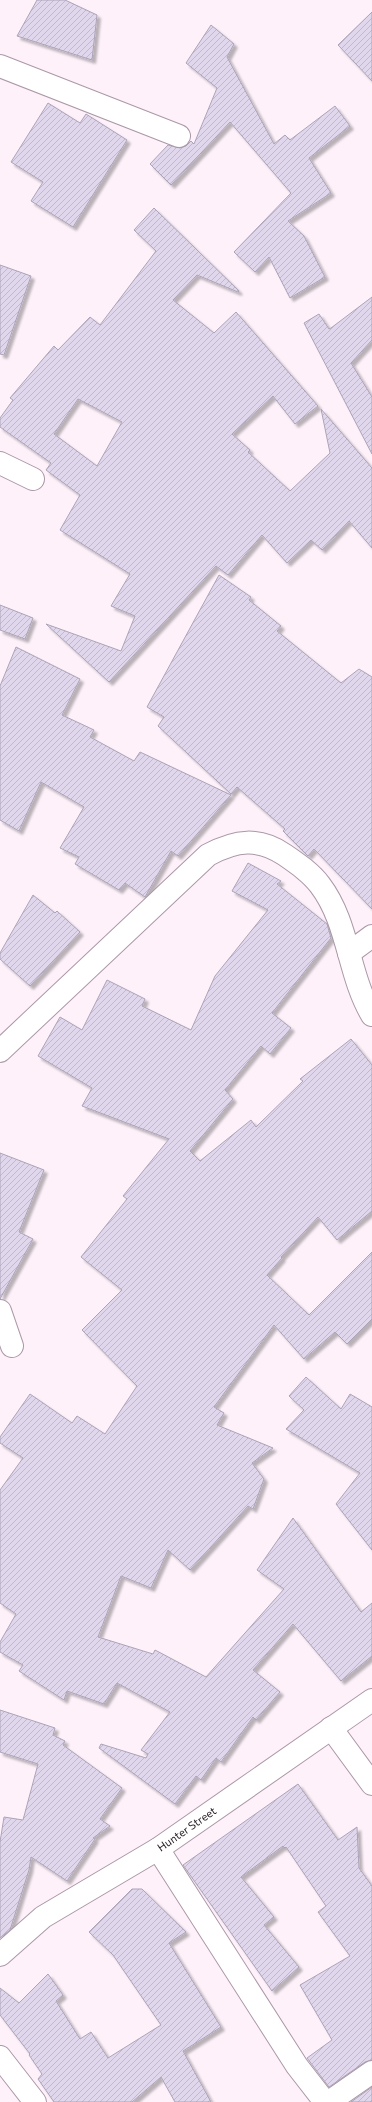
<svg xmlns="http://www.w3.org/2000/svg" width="372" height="2102" font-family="Commissioner,sans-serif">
  <defs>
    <pattern id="building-hatch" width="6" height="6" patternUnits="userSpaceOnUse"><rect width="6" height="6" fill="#e0d7ed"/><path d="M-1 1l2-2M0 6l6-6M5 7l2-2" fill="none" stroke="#c0b8cb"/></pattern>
    <filter id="shadow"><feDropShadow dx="3.5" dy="3.5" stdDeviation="1" flood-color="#0004"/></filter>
  </defs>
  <rect width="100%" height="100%" fill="#fef1fa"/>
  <g fill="url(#building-hatch)" stroke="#aba3b7" fill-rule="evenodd" filter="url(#shadow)">
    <path d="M37,0H65L97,15L92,60L17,36Z"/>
    <path d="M372,12V81L338,45Z"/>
    <path d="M211,25L234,44L227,57L274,144L285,135L290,140L335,106L350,126L309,158L331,193L288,221L304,236L325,277L290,298L269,257L255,272L234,252L291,193L230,122L171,185L150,164L168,145L180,148L186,146L191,141L194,144L217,88L186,63Z"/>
    <path d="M48,103L80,123L86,114L127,140L73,227L31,201L43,182L11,162Z"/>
    <path d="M154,208L239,291L238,292L197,275L173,300L214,333L236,312L318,406L295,424L273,396L232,434L250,450L248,452L290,491L330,453L321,409L372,468V548L349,521L322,550L311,540L287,563L262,535L228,575L216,566L109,682L46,624L121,651L135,616L111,606L130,574L60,530L80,495L46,470L51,463L0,427V418L13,400L10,398L54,346L58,350L90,317L100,325L156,251L134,230ZM78,399L122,422L97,466L54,434Z"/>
    <path d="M0,265L31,276L4,355L0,354Z"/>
    <path d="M372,297V340L351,363L372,397V454L304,323L319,314L329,329L331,328Z"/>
    <path d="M219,575L251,597L249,600L281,626L277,631L341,683L359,669L372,677V909L314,849L308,856L283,831L285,829L237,787L231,794L158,726L164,717L147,707Z"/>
    <path d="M0,605L33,618L25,639L0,630Z"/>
    <path d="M16,647L80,679L62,715L94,730L90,737L134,761L140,752L231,795L178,856L171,851L145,897L125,883L119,890L75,864L79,857L60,848L84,807L41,782L19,831L0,820V686Z"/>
    <path d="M248,863L281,881L277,884L327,924L331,938L272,1013L291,1028L270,1054L261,1046L225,1090L233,1099L190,1151L200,1161L251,1120L256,1127L303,1081L300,1079L351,1039L372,1065V1211L337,1240L318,1217L281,1257L282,1258L267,1275L309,1315L372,1252V1319L347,1344L335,1332L304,1359L274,1325L214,1407L224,1413L217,1425L273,1448L252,1463L264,1479L253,1509L248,1506L190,1570L168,1550L151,1588L121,1576L98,1637L153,1654L155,1650L206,1677L284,1589L257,1570L293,1518L361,1612L372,1603V1656L341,1681L293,1624L253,1670L280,1692L256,1720L253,1717L221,1762L216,1758L201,1780L196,1776L175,1804L99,1748L101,1744L146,1758L148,1754L141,1750L170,1712L117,1683L104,1704L67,1691L64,1700L19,1671L23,1665L0,1652V1642L16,1614L0,1603V1490L23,1458L0,1443V1437L30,1394L72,1423L77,1416L105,1434L137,1386L82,1330L122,1290L81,1257L127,1199L123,1196L169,1139L82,1106L92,1088L38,1056L60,1017L82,1030L107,980L145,999L142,1006L191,1030L215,976L268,910L232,891Z"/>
    <path d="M33,895L55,913L57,911L80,932L30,986L0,959V953Z"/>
    <path d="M0,1153L44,1170L19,1232L33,1239L0,1299Z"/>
    <path d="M306,1377L341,1409L350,1394L372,1407V1550L336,1504L360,1473L286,1429L304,1410L289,1396Z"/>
    <path d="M0,1710L55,1728L53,1735L65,1741L63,1745L122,1788L100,1819L110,1826L93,1838L95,1839L67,1881L31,1857L29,1870L10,1930L0,1938V1842L4,1817L23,1820L38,1764L0,1752Z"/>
    <path d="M298,1784L338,1840L357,1827L359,1868L372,1886V2060L365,2062L329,2087L307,2058L332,2040L300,1985L350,1956L318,1912L326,1906L286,1847L285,1848L283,1846L241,1877L274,1917L264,1925L299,1967L272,1991L183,1865Z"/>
    <path d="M132,1889H142L186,1932L169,1943L221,2027L183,2051L211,2102H175L161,2077L132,2102H54L38,2079L42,2074L29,2055L30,2054L0,2015V1988L19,2003L48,1974L63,1995L56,2001L80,2039L91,2032L108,2058L161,2025L113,1955L89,1932Z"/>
    <path d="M372,2087V2102H351Z"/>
  </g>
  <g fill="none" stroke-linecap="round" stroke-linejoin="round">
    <defs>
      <g id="minor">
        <path d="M0,66L179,136"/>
        <path d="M0,463L33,479"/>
        <path d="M349,953L372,936"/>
        <path d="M0,1051L208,855C236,840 259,837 285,855C298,864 311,873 320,885C349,923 348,975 372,1015"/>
        <path d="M0,1311L12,1346"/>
        <path d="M331,1728L372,1784"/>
        <path d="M158,1849L297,2066L325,2102"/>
        <path id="s1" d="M0,1955L43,1917L158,1849L372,1700"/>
        <path d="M0,2057L35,2102"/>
        <path d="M329,2102L372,2072"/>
      </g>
    </defs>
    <use href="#minor" stroke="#ab98a7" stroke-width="24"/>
    <use href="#minor" stroke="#fff" stroke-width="22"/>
  </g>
  <g text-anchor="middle" stroke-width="4" stroke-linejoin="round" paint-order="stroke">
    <g font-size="11" fill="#241d22" stroke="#fff">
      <text dy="4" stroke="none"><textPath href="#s1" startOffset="226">Hunter Street</textPath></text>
    </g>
  </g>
</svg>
